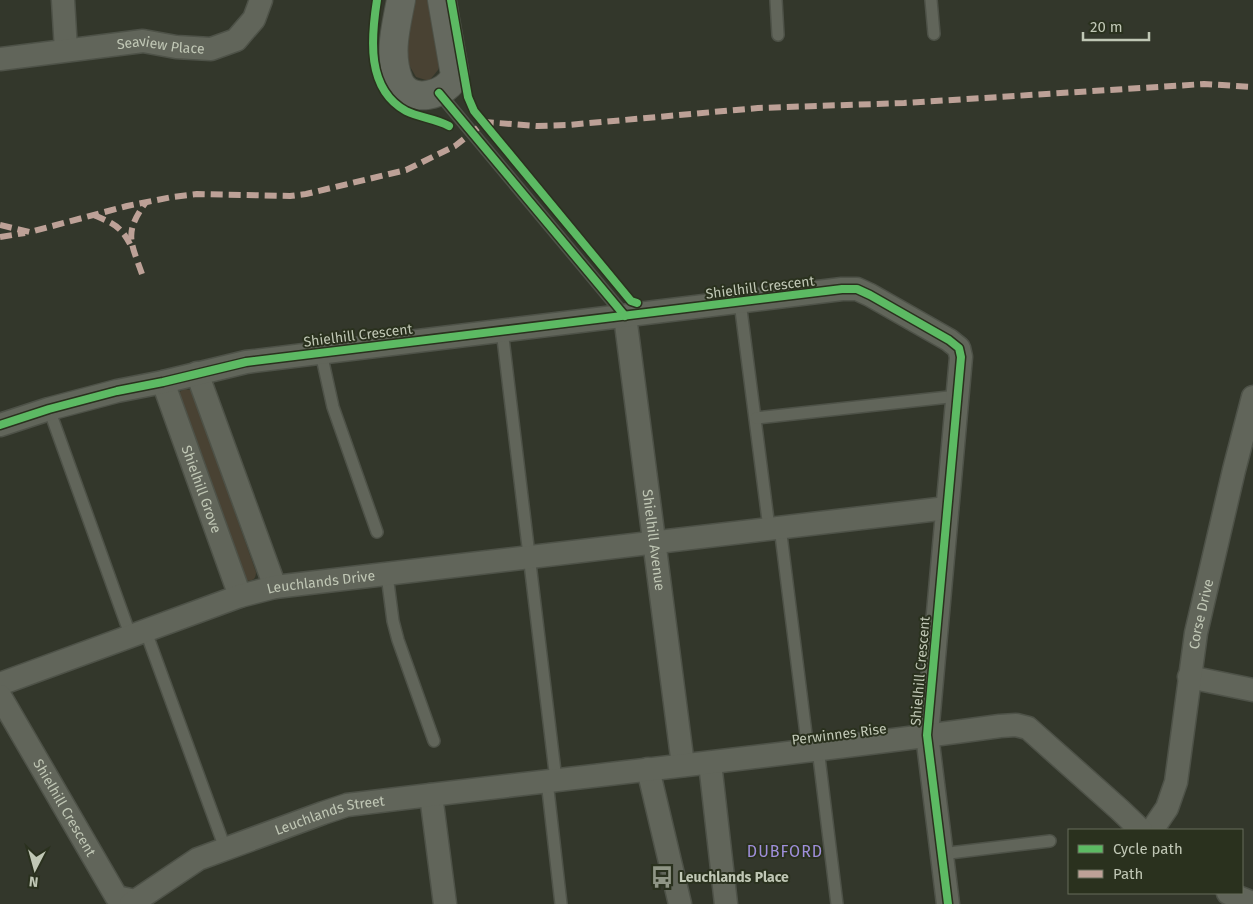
<svg xmlns="http://www.w3.org/2000/svg" width="1253" height="904" font-family="'Fira Sans',sans-serif">
  <rect width="100%" height="100%" fill="#33372b"/>
  <g fill="#494233">
    <path d="M413,0H433L441,60L438,70L429,81L416,77L408,63L404,44Z"/>
    <path d="M185,389L190,390L193,394L256,572C256,580 251,582 244,580L178,394L181,391Z"/>
  </g>
  <g fill="none" stroke-linecap="round" stroke-linejoin="round">
    <defs>
      <g id="lane">
        <path d="M776,0L778,35"/>
        <path d="M931,0L934,34"/>
        <path d="M439,93L625,316"/>
        <path d="M740,302L769,528"/>
        <path d="M502,330L556,780"/>
        <path d="M321,353L333,407L377,532"/>
        <path d="M49,409L131,637"/>
        <path d="M756,418L958,396"/>
        <path d="M780,527L808,750"/>
        <path d="M387,575L393,621L398,640L434,741"/>
        <path d="M146,632L225,848"/>
        <path d="M818,749L837,904"/>
        <path d="M547,781L561,904"/>
        <path d="M941,854L1050,841"/>
      </g>
      <g id="street">
        <path d="M63,0L66,50"/>
        <path id="s1" d="M0,59L143,41L176,47L211,49L236,40L254,19L261,0"/>
        <path id="s2" d="M625,316L683,765"/>
        <path d="M197,373L275,587"/>
        <path id="s3" d="M163,382L240,596"/>
        <path d="M0,425L49,409L117,391L163,382L246,362L842,289H857L870,295L949,340L959,348L961,357L927,735L948,904"/>
        <path d="M1189,677L1253,690"/>
        <path id="s4" d="M0,684L240,596L275,587L947,508"/>
        <path id="s5" d="M0,696L116,896C124,900 133,899 140,904"/>
        <path d="M710,763L726,904"/>
        <path d="M648,769L680,904"/>
        <path d="M431,795L445,904"/>
        <path id="s6" d="M1152,830L1167,808L1176,782L1196,633L1234,470L1253,397"/>
        <path d="M1228,893L1253,903"/>
        <path id="s7" d="M131,904L198,859L323,813L347,805C565,778 783,756 1000,726L1016,725L1028,728L1120,810L1141,830"/>
      </g>
      <path id="secondary" d="M401,0C396,27 388,54 399,81C409,105 448,96 455,75L442,0"/>
    </defs>
    <use href="#lane" stroke="#4e5248" stroke-width="14"/>
    <use href="#street" stroke="#4e5248" stroke-width="25"/>
    <use href="#secondary" stroke="#4e5248" stroke-width="30"/>
    <use href="#lane" stroke="#61655a" stroke-width="11"/>
    <use href="#street" stroke="#61655a" stroke-width="22"/>
    <use href="#secondary" stroke="#65695f" stroke-width="28"/>
    <g stroke="#bda197" stroke-width="6" stroke-dasharray="12 6" stroke-linecap="butt">
      <path d="M94,215C112,223 121,226 130,244"/>
      <path d="M0,225L30,232L127,206L172,197L197,194L290,196L306,194L406,170L455,146L485,122L537,126L568,125L758,108L904,103L1204,84L1253,87"/>
      <path d="M0,237L25,233"/>
      <path d="M142,274C130,240 124,233 146,202"/>
    </g>
    <defs>
      <g id="cycleway">
        <path d="M377,0C371,38 366,89 406,111C420,118 435,118 449,126"/>
        <path d="M451,0L468,97L474,111L631,301L637,303"/>
        <path d="M439,93L625,316"/>
        <path d="M0,425L49,409L117,391L163,382L246,362L842,289H857L870,295L949,340L959,348L961,357L927,735L948,904"/>
      </g>
    </defs>
    <use href="#cycleway" stroke="#2a311e" stroke-width="11"/>
    <use href="#cycleway" stroke="#5cba63" stroke-width="8"/>
  </g>
  <defs>
    <symbol id="bus-bare" viewBox="-9 -9 18 18"><path d="M-5-6H5V4H4V6H2V4H-2V6H-4V4H-5ZM-3.5-4V0h7V-4ZM-3.5 1.2v1.5H-2V1.2ZM2 1.2v1.5H3.5V1.2Z" fill="#8f9585" stroke="#2a311e" stroke-width="2.5" paint-order="stroke"/></symbol>
  </defs>
  <g fill-rule="evenodd">
    <use href="#bus-bare" x="646" y="861" width="32" height="32"/>
  </g>
  <g text-anchor="middle" stroke-width="4" stroke-linejoin="round" paint-order="stroke">
    <g font-size="14" fill="#c0c7b5" stroke="#2a311e">
      <text dy="5" stroke="none"><textPath href="#s1" startOffset="162">Seaview Place</textPath></text>
      <text transform="translate(760 287) rotate(-7)" y="5">Shielhill Crescent</text>
      <text transform="translate(358 335) rotate(-7)" y="5">Shielhill Crescent</text>
      <text dy="5" stroke="none"><textPath href="#s3" startOffset="114">Shielhill Grove</textPath></text>
      <text dy="5" stroke="none"><textPath href="#s2" startOffset="226">Shielhill Avenue</textPath></text>
      <text dy="5" stroke="none"><textPath href="#s4" startOffset="338">Leuchlands Drive</textPath></text>
      <text dy="5" stroke="none"><textPath href="#s6" startOffset="224">Corse Drive</textPath></text>
      <text transform="translate(920 671) rotate(-85)" y="5">Shielhill Crescent</text>
      <text transform="translate(839 734) rotate(-7)" y="5">Perwinnes Rise</text>
      <text dy="5" stroke="none"><textPath href="#s5" startOffset="129">Shielhill Crescent</textPath></text>
      <text dy="5" stroke="none"><textPath href="#s7" startOffset="220">Leuchlands Street</textPath></text>
    </g>
    <g font-size="14" font-weight="bold" fill="#c0c7b5" stroke="#2a311e" text-anchor="start">
      <text x="679" y="882">Leuchlands Place</text>
    </g>
    <g font-size="16" letter-spacing="1" fill="#9f8fda" stroke="#2a311e">
      <text x="785" y="857">DUBFORD</text>
    </g>
  </g>
  <rect x="1068" y="829" width="175" height="65" fill="#2a311e" stroke="#666d5a"/>
  <rect x="1078" y="845" width="25" height="8" fill="#5cba63" stroke="#666d5a"/>
  <text x="1113" y="854" font-size="15" fill="#c0c7b5">Cycle path</text>
  <rect x="1078" y="870" width="25" height="8" fill="#bda197" stroke="#666d5a"/>
  <text x="1113" y="879" font-size="15" fill="#c0c7b5">Path</text>
  <g transform="translate(35 869) rotate(186)" stroke="#2a311e" stroke-width="4" paint-order="stroke">
  <path d="M0-4L9 19L0 12L-9 19Z" fill="#c0c7b5"/>
  <text y="-8" font-size="14" font-weight="bold" text-anchor="middle" fill="#c0c7b5">N</text>
  </g>
  <path d="M1083 32v8h66v-8" fill="none" stroke="#c0c7b5" stroke-width="2.5"/>
  <text x="1090" y="32" font-size="15" fill="#c0c7b5" stroke="#2a311e" stroke-width="4" paint-order="stroke">20 m</text>
</svg>
